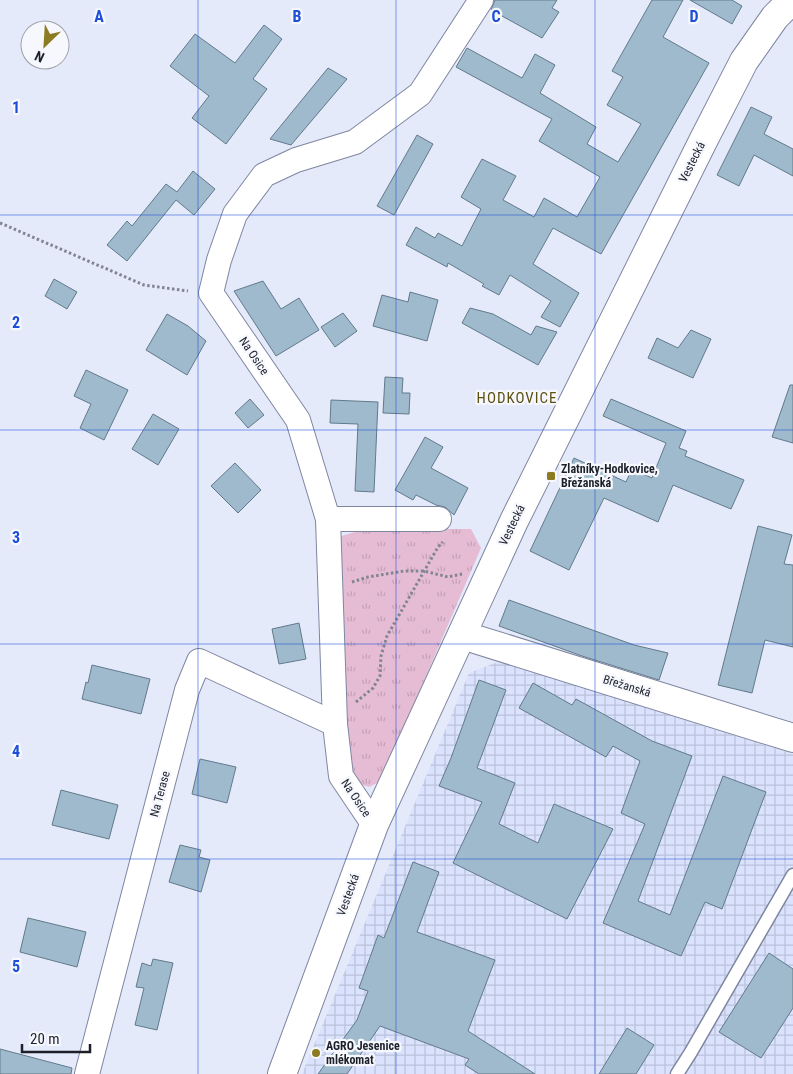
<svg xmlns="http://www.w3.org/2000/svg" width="793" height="1074" font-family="'Roboto Condensed',sans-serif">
  <defs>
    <pattern id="industrial-grid" width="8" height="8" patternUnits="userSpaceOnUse" patternTransform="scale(1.25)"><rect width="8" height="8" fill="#dae2fe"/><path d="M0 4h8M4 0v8" fill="none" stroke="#bbc2da"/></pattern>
    <pattern id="grass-tufts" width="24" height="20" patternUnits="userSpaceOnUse" patternTransform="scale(1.25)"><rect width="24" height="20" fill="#e6bcd5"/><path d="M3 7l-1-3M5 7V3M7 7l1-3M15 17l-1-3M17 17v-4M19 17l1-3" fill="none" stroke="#c5a1b7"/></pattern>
  </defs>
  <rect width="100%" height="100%" fill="#e5eafb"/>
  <path fill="url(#industrial-grid)" d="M503,660L687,721L793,754V1074H302L469,673Z"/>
  <path fill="url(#grass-tufts)" d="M366,529H471L481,548L381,781L369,787L357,783L349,766L341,536Z"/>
  <g fill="#9fbacc" stroke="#617a8b">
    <path d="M495,0H557L552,8L559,12L542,38L491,10Z"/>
    <path d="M652,0H683L663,37L709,63L601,254L553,228L533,264L579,293L560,327L541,317L551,301L510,275L499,295L482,286L484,284L448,263L447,267L406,245L416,227L435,238L438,233L462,246L481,209L461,197L482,159L516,176L503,200L534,217L544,198L577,217L600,177L539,141L552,119L456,67L467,48L522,78L535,54L555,65L540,93L596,127L587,144L618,162L641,124L607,105L623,77L612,71Z"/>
    <path d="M690,0H732L742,6L732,24Z"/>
    <path d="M264,25L282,39L253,79L267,89L226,144L192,118L209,96L170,66L195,34L235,63Z"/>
    <path d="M328,68L347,79L291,145L270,139Z"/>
    <path d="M751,107L772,117L764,134L793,149V176L754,155L739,186L717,175Z"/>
    <path d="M417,135L433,144L394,215L377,206Z"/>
    <path d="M193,171L215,189L194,215L176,200L127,261L107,245L127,221L132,226L166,184L177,192Z"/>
    <path d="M54,279L77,292L67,309L45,296Z"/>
    <path d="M263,281L281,309L299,298L319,330L276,356L234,291Z"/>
    <path d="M410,292L438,300L427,341L373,326L382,295L408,302Z"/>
    <path d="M470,308L493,314L531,335L536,326L557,332L538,365L462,323Z"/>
    <path d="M343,313L357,331L335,347L321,327Z"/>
    <path d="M167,314L188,326L206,341L187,375L146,350Z"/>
    <path d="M691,330L711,339L693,378L648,358L657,338L678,348Z"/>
    <path d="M86,370L128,390L104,440L80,428L91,404L74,396Z"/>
    <path d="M385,377L403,378L402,393H410L409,414L383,413Z"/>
    <path d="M790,385H793V443L772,437Z"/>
    <path d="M250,399L264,415L248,428L235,413Z"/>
    <path d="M611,399L686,431L679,448L687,451L685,456L744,480L731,509L673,485L658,522L604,498L569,570L530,551L574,458L626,482L632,469L652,478L666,443L603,416Z"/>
    <path d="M331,400L378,402L374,492L355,491L358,424L330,423Z"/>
    <path d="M153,414L179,429L158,465L132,449Z"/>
    <path d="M425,437L443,447L431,468L468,488L454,515L445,507L436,505L416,495L413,500L395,490Z"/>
    <path d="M235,463L261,490L238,513L211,486Z"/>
    <path d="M758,526L792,535L784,564L793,565V647L765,640L752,693L718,685Z"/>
    <path d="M509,600L634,645L668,653L659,680L582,656L499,626Z"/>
    <path d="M299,623L306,659L279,664L272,629Z"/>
    <path d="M92,665L150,679L141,714L82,699L86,682L88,683Z"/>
    <path d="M479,680L506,690L477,768L515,783L499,824L538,843L554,804L613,829L567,919L453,863L482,802L439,786L451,758Z"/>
    <path d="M533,683L572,705L576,699L652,741L692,756L638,901L670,915L723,776L766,792L722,909L705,902L681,956L603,923L645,824L621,813L640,761L613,746L606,757L519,708Z"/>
    <path d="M200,759L236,767L227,803L192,794Z"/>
    <path d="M61,790L118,805L109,839L52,825Z"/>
    <path d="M180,845L201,850L199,857L210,860L201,892L169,882Z"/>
    <path d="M413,862L439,872L417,932L495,960L468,1031L535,1074H479L465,1065L469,1059L380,1026L347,1074H318L357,1020L368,991L359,988L378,935L384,938Z"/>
    <path d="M28,918L86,932L77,967L20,952Z"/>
    <path d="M769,953L793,969V1008L761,1058L719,1032Z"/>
    <path d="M153,959L173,963L157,1030L135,1025L144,988L136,987L142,963L151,966Z"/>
    <path d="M627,1028L654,1045L636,1074H599Z"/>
    <path d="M0,1049L72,1068L71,1074H0Z"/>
  </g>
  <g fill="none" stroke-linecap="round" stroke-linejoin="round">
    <defs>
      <path id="service" d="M677,1074L691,1052L793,875"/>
      <g id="minor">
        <path d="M328,519H439"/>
        <path d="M374,825L341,776L335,724L328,519L298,420L211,293L219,260L235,214L264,175L296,160L355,142L420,94L481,0"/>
        <path d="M87,1074L187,690L199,661L335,724"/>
      </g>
      <g id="tertiary">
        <path d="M462,635L793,738"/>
        <path d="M282,1074L374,825L514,521L703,141L744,61L775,17L792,0"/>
      </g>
    </defs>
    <use href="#service" stroke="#7f86a0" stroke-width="15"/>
    <use href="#minor" stroke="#7f86a0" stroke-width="26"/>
    <use href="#tertiary" stroke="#7f86a0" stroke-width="30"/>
    <g stroke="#818593" stroke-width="3" stroke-dasharray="2.5 2.5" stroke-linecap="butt">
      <path d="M0,223L144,285L188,291"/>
      <path d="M352,582L368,577L404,571H424L448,577L462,574"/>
      <path d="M356,702L373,688L380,676L381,656L387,636L438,547L443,542"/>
    </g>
    <use href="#service" stroke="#fff" stroke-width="12"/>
    <use href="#minor" stroke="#fff" stroke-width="24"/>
    <use href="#tertiary" stroke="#fff" stroke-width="28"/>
  </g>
  <path fill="none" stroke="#1d4ed8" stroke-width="1" stroke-opacity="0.55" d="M198,0V1074M396,0V1074M595,0V1074M0,215H793M0,430H793M0,644H793M0,859H793"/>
  <g fill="#8c7b21" stroke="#f6f8fe" stroke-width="2">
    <rect x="546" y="471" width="10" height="10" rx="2.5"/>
    <circle cx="316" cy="1053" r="5"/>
  </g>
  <g text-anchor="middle" stroke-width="4.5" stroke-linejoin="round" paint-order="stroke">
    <g font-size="12" fill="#1d202b" stroke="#f6f8fe">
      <text transform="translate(692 162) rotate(-63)" y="4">Vestecká</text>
      <text transform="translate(254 356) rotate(56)" y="4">Na Osice</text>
      <text transform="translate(512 525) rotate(-64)" y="4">Vestecká</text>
      <text transform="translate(627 686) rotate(17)" y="4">Břežanská</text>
      <text transform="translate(160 794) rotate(-75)" y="4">Na Terase</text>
      <text transform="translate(356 798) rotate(56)" y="4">Na Osice</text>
      <text transform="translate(348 895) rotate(-70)" y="4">Vestecká</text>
    </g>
    <g font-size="12" font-weight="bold" fill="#1d202b" stroke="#f6f8fe" text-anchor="start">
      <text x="561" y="473">Zlatníky-Hodkovice,<tspan x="561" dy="14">Břežanská</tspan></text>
      <text x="326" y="1050">AGRO Jesenice<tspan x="326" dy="14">mlékomat</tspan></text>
    </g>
    <g font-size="15" letter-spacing="1" fill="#5c5012" stroke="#f6f8fe">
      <text x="517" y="403">HODKOVICE</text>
    </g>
  </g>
  <g font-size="16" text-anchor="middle" font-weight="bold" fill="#1d4ed8" stroke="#f6f8fe" stroke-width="4.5" stroke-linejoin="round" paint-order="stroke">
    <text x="99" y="22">A</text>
    <text x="297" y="22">B</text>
    <text x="496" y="22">C</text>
    <text x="694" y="22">D</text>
    <text x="16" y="113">1</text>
    <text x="16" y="328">2</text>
    <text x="16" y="543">3</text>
    <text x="16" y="757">4</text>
    <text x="16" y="972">5</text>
  </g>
  <g transform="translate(45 45) rotate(205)"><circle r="24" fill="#f6f8fe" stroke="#9fa2aa"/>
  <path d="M0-4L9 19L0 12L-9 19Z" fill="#8c7b21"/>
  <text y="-8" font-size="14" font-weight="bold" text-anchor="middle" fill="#1d202b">N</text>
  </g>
  <path d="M22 1044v8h68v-8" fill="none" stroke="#1d202b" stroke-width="2.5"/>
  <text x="30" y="1044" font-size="15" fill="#1d202b" stroke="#f6f8fe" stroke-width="4" paint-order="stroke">20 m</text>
</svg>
